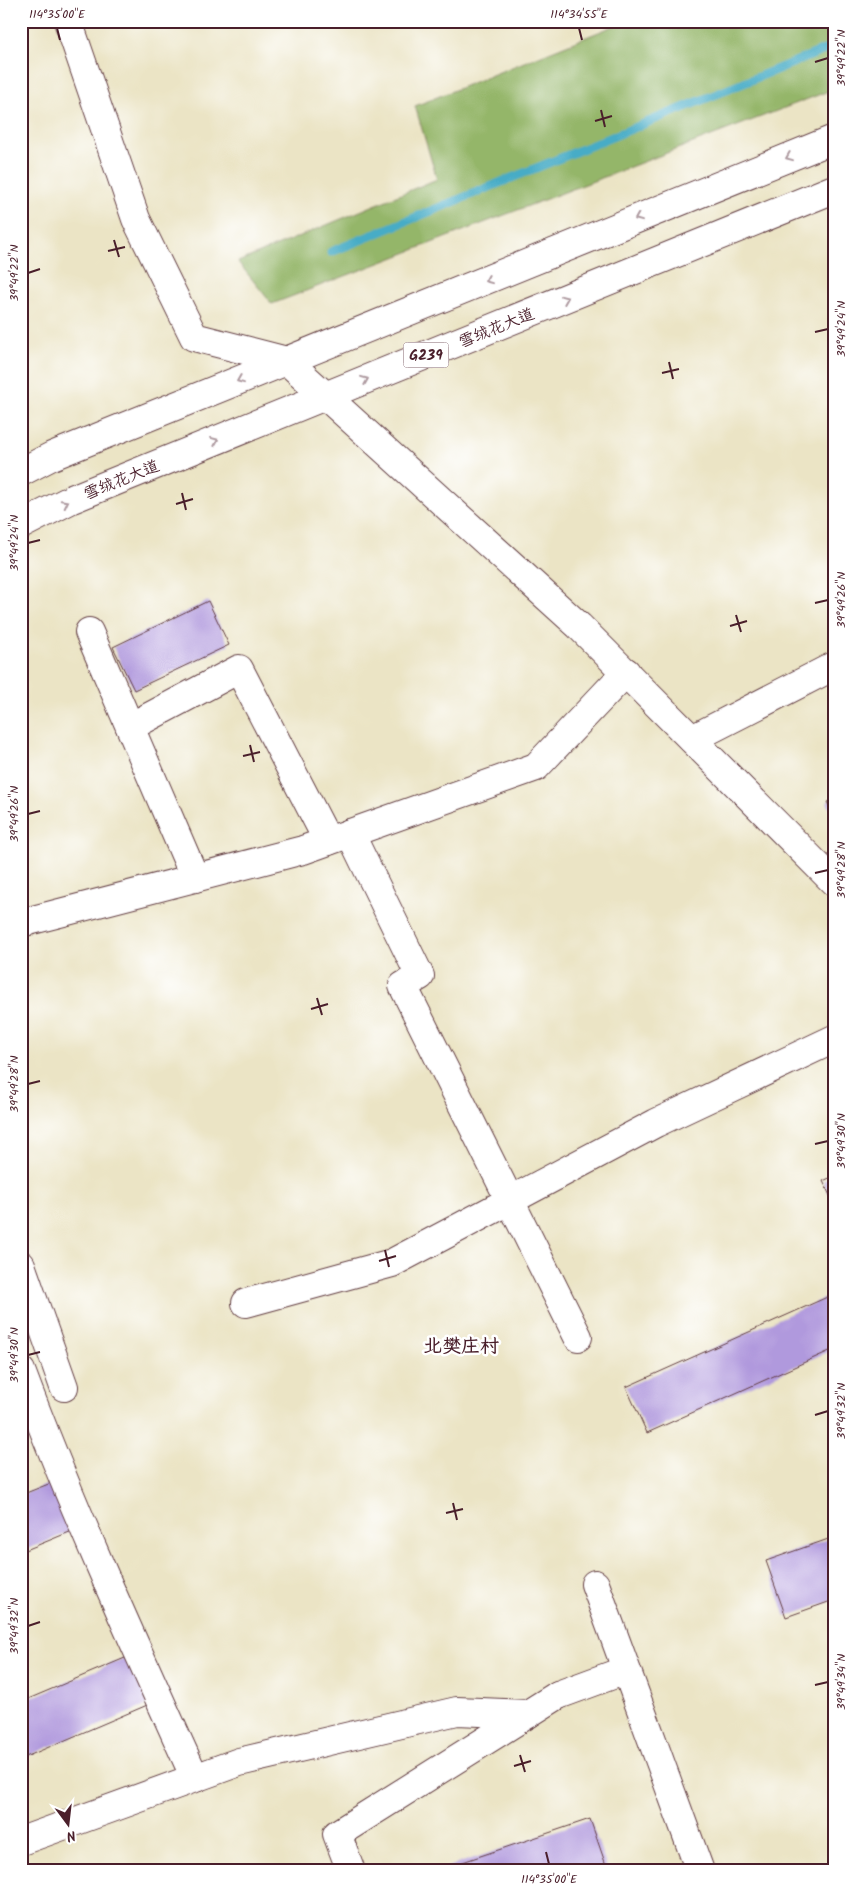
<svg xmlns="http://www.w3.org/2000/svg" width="855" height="1892" font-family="Kalam,'LXGW WenKai TC',sans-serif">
  <rect width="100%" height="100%" fill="#fff"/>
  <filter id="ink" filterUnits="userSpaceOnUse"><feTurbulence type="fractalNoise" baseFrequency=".02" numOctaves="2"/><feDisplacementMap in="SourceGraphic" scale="10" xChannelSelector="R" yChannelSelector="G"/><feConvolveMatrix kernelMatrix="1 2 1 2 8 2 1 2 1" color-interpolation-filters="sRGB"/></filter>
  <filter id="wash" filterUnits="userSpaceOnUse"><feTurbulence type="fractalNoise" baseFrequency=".0096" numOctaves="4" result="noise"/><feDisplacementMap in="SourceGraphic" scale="20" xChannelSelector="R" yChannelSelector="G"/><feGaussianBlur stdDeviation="1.12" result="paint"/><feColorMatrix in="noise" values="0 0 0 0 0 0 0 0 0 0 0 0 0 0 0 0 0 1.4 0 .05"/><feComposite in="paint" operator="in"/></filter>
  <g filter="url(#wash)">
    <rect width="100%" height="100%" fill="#ebe4c5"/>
    <path fill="#94b669" stroke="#6f6a4a" d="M626,21H834V89L272,304L238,262L437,179L415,106Z"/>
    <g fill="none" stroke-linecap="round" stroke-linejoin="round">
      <path stroke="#46acc6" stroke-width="9" d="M331,252L834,46"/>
    </g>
    <g id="blocks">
      <g fill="#b099dd">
        <path d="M208,601L229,645L134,690L113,647Z"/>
        <path d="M834,799V816L827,802Z"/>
        <path d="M834,1176V1204L823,1181Z"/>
        <path d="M834,1294V1349L647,1433L626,1387Z"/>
        <path d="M51,1483L72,1531L21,1552V1495Z"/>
        <path d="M834,1537V1600L786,1617L766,1561Z"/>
        <path d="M132,1655L152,1703L21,1759V1702Z"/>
        <path d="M590,1819L608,1871H439V1870Z"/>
      </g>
    </g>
  </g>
  <g filter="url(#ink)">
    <use href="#blocks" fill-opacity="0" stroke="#623d42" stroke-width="1"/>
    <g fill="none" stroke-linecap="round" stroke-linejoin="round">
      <defs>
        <g id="street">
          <path d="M287,361L579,626L834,882"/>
          <path d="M89,632L195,878"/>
          <path d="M130,727L239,669L328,841"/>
          <path d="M692,739L834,666"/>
          <path d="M350,833L420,976L403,986L578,1337"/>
          <path d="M21,923L303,850L536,767L626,672"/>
          <path d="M21,1265L64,1387"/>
          <path d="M246,1303L392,1263L656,1123L834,1039"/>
          <path d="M21,1371C73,1510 134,1643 195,1778"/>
          <path d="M21,1841L239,1762L457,1711L528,1714"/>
          <path d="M351,1871L337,1834L558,1695"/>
        </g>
        <g id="secondary">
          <path d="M68,21L136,219L194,337L287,361"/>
          <path d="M595,1584L700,1871"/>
          <path d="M558,1695L626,1670"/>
        </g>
        <g id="highway">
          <path d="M21,472L52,456L834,139"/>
          <path d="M21,525L72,499L834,189"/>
        </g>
      </defs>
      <use href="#street" stroke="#623d42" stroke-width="30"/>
      <use href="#secondary" stroke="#623d42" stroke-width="30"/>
      <use href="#highway" stroke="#623d42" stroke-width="30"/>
      <use href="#street" stroke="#fff" stroke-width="28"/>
      <use href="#secondary" stroke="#fff" stroke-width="28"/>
      <use href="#highway" stroke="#fff" stroke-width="28"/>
    </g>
    <defs><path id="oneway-chevron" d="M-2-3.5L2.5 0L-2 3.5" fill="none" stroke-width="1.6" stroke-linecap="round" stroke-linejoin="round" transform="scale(1.25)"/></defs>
    <g stroke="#ae9aa0">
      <use href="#oneway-chevron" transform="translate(789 157) rotate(158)"/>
      <use href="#oneway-chevron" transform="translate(638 218) rotate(158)"/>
      <use href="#oneway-chevron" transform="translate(488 280) rotate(158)"/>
      <use href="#oneway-chevron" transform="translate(565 299) rotate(-22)"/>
      <use href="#oneway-chevron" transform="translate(240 380) rotate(158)"/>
      <use href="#oneway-chevron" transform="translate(365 380) rotate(-22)"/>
      <use href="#oneway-chevron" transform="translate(215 441) rotate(-22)"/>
      <use href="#oneway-chevron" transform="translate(65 503) rotate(-27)"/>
    </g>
  </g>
  <path fill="none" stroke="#4a1f2b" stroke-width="2" d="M57,28L60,40M579,28L582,40M815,62L828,58M601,110L605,127M595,121L612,116M114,240L119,257M108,251L125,247M28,273L40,269M815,332L828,329M669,362L673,379M662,373L679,369M182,493L186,510M176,504L193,499M28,543L40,540M815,603L828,600M736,615L741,632M730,626L747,621M250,745L254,762M243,756L260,752M28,814L40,811M815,873L828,870M317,998L322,1015M311,1009L328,1004M28,1084L40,1081M815,1144L828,1141M385,1250L389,1267M379,1261L396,1256M28,1355L40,1352M815,1415L828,1411M453,1503L457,1520M446,1513L463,1509M28,1626L40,1622M815,1685L828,1682M520,1755L525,1772M514,1766L531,1761M546,1852L549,1864"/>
  <g text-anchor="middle" stroke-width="5" stroke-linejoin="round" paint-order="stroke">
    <rect fill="#fff" stroke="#80626b" stroke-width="1" x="403.5" y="342.5" width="45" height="25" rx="4"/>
    <g font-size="15" font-weight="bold" fill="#4a1f2b">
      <text x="426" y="360">G239</text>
    </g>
    <g font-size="16" fill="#4a1f2b" stroke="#fff">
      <text transform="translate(496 327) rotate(-22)" y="6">雪绒花大道</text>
      <text transform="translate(121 479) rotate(-22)" y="6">雪绒花大道</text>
    </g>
    <g font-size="19" font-weight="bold" fill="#4a1f2b" stroke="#fff">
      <text x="461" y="1352">北樊庄村</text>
    </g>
  </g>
  <rect width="855" height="1892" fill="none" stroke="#fff" stroke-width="55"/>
  <g transform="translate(68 1824) rotate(165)" stroke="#ffffff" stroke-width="4" paint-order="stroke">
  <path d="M0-4L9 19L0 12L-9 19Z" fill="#4a1f2b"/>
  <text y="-8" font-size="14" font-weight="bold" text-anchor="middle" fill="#4a1f2b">N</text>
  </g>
  <rect x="28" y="28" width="800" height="1836" fill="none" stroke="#4a1f2b" stroke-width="2"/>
  <g font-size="12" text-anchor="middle" fill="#4a1f2b">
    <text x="57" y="18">114°35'00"E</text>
    <text x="579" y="18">114°34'55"E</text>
    <text transform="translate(841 58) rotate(-90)" y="4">39°49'22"N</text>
    <text transform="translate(14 273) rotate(-90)" y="4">39°49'22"N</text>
    <text transform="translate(841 329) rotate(-90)" y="4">39°49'24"N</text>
    <text transform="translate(14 543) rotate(-90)" y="4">39°49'24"N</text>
    <text transform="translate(841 600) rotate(-90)" y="4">39°49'26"N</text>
    <text transform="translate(14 814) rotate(-90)" y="4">39°49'26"N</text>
    <text transform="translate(841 870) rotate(-90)" y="4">39°49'28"N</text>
    <text transform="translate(14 1084) rotate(-90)" y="4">39°49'28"N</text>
    <text transform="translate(841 1141) rotate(-90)" y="4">39°49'30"N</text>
    <text transform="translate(14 1355) rotate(-90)" y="4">39°49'30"N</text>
    <text transform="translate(841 1411) rotate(-90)" y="4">39°49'32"N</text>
    <text transform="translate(14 1626) rotate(-90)" y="4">39°49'32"N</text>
    <text transform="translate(841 1682) rotate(-90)" y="4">39°49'34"N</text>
    <text x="549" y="1883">114°35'00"E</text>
  </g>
</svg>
